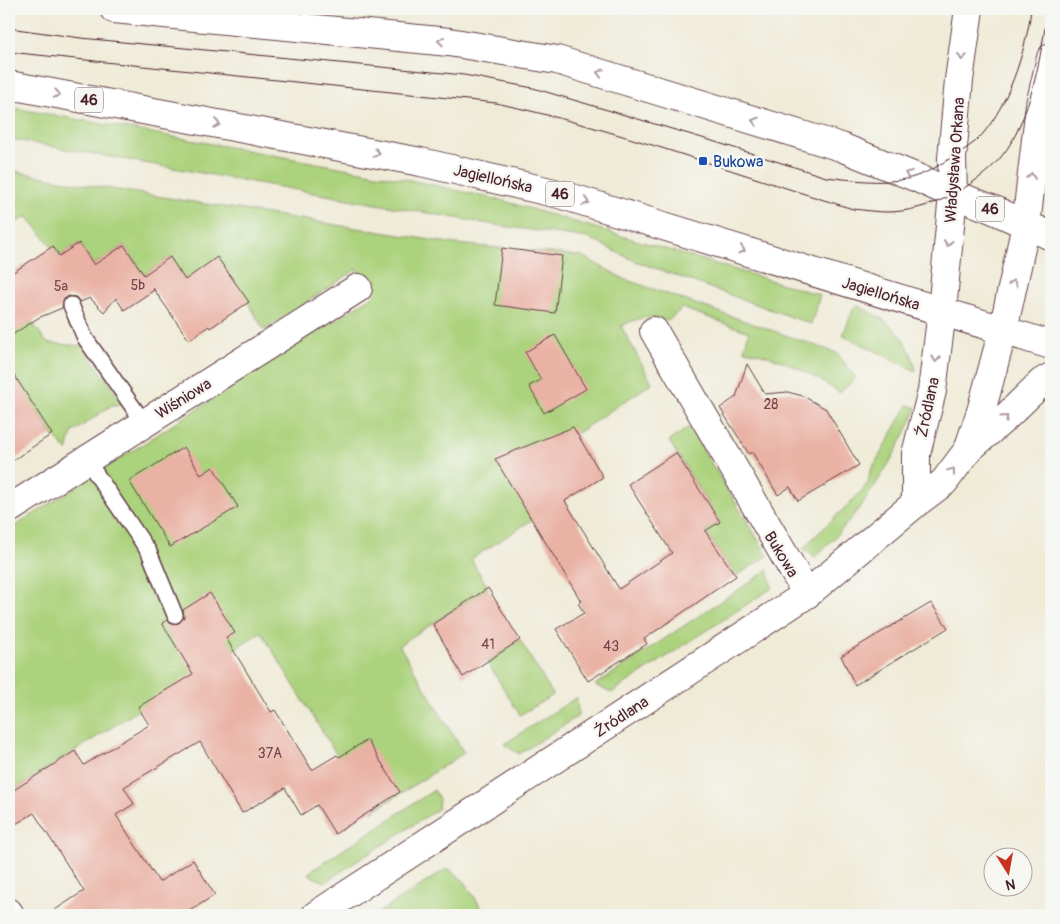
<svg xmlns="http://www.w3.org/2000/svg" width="1060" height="924" font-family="Pangolin,sans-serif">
  <rect width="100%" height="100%" fill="#f6f6f2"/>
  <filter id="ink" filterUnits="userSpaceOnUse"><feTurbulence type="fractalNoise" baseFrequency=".02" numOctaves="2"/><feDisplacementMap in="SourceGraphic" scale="10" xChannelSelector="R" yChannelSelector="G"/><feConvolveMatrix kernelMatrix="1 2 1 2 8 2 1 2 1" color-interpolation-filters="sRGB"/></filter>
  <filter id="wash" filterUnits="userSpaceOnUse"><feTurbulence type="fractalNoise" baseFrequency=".0096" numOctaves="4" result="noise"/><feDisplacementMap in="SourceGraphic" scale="20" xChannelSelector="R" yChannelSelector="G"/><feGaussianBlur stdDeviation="1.12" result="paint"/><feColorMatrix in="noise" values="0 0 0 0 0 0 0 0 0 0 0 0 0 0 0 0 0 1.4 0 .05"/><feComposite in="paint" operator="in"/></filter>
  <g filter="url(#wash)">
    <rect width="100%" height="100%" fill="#efebd7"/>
    <g fill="#abd27c" stroke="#7a7854">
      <path d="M9,107L410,180L504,201L820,295L811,324L635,261L588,238L495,225L9,139Z"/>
      <path d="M9,170L81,184L456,244L582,256L624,279L837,353L856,378L840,393C810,373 779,356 744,350L749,332L682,308L668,321C650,314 638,318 621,326L652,383L508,479L532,520L471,559L488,588L399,645L464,753L372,812L261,632L9,793V530L375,295L357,269L264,330L248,302L217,258L185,280L170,257L144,275L124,245L94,265L79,243L59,256L27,216L9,227Z"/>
      <path d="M9,297L20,315L25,312L47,343L83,346L123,403L119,405H112L72,433L67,451L52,434L37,410L13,426L9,419V385L17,380L9,367Z"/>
      <path d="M858,306C889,320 909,336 916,371L843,335L854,307Z"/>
      <path d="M908,405L917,408C894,461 858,518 815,557L803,548L859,494L868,483L870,472Z"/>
      <path d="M689,427L768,556L736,576L705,531L720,522L669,441Z"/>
      <path d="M768,570L772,588L611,693L595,685Z"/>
      <path d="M520,640L553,695L520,715L487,662Z"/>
      <path d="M577,697L578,716L519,754L504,744Z"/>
      <path d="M434,790L439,799L438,809L325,882L313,877L308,873Z"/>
      <path d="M448,868L464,881L486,915H375Z"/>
    </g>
    <g id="blocks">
      <g fill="#eab2a5">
        <path d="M79,243L94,265L124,245L144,275L170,257L185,280L217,257L249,302L210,328L209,326L189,340L153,288L154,290L124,310L116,298L104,312L90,298L80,302L76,297L68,296L63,300L62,308L38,318L9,337V275L53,246L59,256Z"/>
        <path d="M502,248L562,256L555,313L495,305Z"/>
        <path d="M555,335L586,389L544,413L529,386L541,380L525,352Z"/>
        <path d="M747,364L765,394L788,392L795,394L803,396L826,409L859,465L798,501L790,487L778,495L752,452L749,454L720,408L736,397Z"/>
        <path d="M9,367L52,434L9,463Z"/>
        <path d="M573,427L603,477L565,501L619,589L672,553L628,484L676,453L720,522L705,531L736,576L644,639L647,644L588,681L556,629L584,613L578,603L581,601L495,459Z"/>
        <path d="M184,447L201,475L213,467L238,507L170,547L129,481Z"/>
        <path d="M488,588L520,640L463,677L433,624Z"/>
        <path d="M210,593L235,633L226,638L271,712L275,710L312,770L337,755L339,757L367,740L400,792L335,834L317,805L301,815L285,788L242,813L200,742L124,787L134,804L116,815L159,882L193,860L215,895L183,915H47L84,891L34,813L9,828V793L75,751L84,765L149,725L138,707L193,674L162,623L167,620L173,624L179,623L184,617L183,610Z"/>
        <path d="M931,603L948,628L855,685L841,656Z"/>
      </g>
    </g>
  </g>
  <g filter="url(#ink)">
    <use href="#blocks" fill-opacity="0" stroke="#633e45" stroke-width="1"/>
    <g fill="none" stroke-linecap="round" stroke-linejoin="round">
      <defs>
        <g id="service">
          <path d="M71,305L85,338L144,423"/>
          <path d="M86,459L149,552L175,615"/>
        </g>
        <g id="minor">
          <path d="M654,331L807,594"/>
          <path d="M969,449L1006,417L1042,382L1051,377"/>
          <path d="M916,503V454L932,391L942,311"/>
          <path d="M9,509L358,288"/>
          <path d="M9,913L10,915"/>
          <path d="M316,915L807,594L916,503L944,482L968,450L982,408L1003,330"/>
        </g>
        <g id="tertiary">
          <path d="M942,311L953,194L952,158L959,80L969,9"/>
          <path d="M1003,330L1026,225L1040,105L1051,58"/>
        </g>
        <g id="primary">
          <path d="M114,9L449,42L557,60L841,147L915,177L953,194L994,210L1051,236"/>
          <path d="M9,85L421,162L559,194L1051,345"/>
        </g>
      </defs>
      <use href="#service" stroke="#633e45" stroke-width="18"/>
      <use href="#minor" stroke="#633e45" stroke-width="30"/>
      <use href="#tertiary" stroke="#633e45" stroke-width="30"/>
      <use href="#primary" stroke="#633e45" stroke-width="30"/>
      <use href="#service" stroke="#fff" stroke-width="15"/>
      <use href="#minor" stroke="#fff" stroke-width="28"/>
      <use href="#tertiary" stroke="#fff" stroke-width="28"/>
      <use href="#primary" stroke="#fff" stroke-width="28"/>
      <g stroke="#4a1f2b" stroke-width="1">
        <path d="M9,28L81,38L464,75L533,88L709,140L826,177C853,180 879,184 906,179C920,176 932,170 944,162C955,156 966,149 976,141C1006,113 1027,49 1031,9"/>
        <path d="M9,52L496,103C617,129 734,173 853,209C864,210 876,212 887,212C908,212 932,205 950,196C969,186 988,173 1001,157C1031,121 1041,54 1048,9"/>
      </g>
    </g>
    <defs><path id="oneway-chevron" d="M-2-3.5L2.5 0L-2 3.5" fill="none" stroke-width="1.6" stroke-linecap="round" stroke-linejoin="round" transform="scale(1.25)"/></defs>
    <g stroke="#ae9aa0">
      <use href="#oneway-chevron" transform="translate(441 41) rotate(-174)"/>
      <use href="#oneway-chevron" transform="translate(962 57) rotate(98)"/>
      <use href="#oneway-chevron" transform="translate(600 73) rotate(-163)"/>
      <use href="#oneway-chevron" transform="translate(57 94) rotate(11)"/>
      <use href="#oneway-chevron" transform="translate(755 121) rotate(-163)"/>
      <use href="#oneway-chevron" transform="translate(217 124) rotate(10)"/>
      <use href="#oneway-chevron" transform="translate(377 153) rotate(10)"/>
      <use href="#oneway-chevron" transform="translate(908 174) rotate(-158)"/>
      <use href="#oneway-chevron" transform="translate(1031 176) rotate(-83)"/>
      <use href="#oneway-chevron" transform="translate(586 202) rotate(17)"/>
      <use href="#oneway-chevron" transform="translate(948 243) rotate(95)"/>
      <use href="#oneway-chevron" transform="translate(742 250) rotate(17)"/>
      <use href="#oneway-chevron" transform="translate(1013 283) rotate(-78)"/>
      <use href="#oneway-chevron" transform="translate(936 359) rotate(97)"/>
      <use href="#oneway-chevron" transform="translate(1005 418) rotate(-42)"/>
      <use href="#oneway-chevron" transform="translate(952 471) rotate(-53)"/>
    </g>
  </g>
  <rect fill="#1a4fb4" stroke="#f6f6f2" stroke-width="2" x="698" y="156" width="10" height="10" rx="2.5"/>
  <g text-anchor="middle" stroke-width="5" stroke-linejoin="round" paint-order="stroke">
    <g font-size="14" fill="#72444a">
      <text x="138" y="290">5b</text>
      <text x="61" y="291">5a</text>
      <text x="771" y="409">28</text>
      <text x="488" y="649">41</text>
      <text x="611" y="651">43</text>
      <text x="270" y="758">37A</text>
    </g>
    <g fill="#f6f6f2" stroke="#7e6067" stroke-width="1">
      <rect x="75" y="87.5" width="28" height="25" rx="4"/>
      <rect x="546" y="181.5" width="28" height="25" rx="4"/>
      <rect x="976" y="196.5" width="28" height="25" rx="4"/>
    </g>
    <g font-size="15" font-weight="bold" fill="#4a1f2b">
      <text x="89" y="105">46</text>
      <text x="560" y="199">46</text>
      <text x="990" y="214">46</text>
    </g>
    <g font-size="16" fill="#4a1f2b" stroke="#f6f6f2">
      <text transform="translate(954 160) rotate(-86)" y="6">Władysława Orkana</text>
      <text transform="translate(493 178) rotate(13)" y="6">Jagiellońska</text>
      <text transform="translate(881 293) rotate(17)" y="6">Jagiellońska</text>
      <text transform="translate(183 398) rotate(-32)" y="6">Wiśniowa</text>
      <text transform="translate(927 407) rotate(-78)" y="6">Źródlana</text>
      <text transform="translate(782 554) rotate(59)" y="6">Bukowa</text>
      <text transform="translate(621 716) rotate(-33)" y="6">Źródlana</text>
    </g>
    <g font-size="16" fill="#164399" stroke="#f6f6f2" text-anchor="start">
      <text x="713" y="167">Bukowa</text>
    </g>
  </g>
  <rect width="1060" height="924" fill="none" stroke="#f6f6f2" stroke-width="30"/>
  <g transform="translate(1008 872) rotate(169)"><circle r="24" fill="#f6f6f2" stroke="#b1a0a2"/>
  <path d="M0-4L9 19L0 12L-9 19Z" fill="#c8321e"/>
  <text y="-8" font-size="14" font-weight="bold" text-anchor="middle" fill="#4a1f2b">N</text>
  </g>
</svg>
